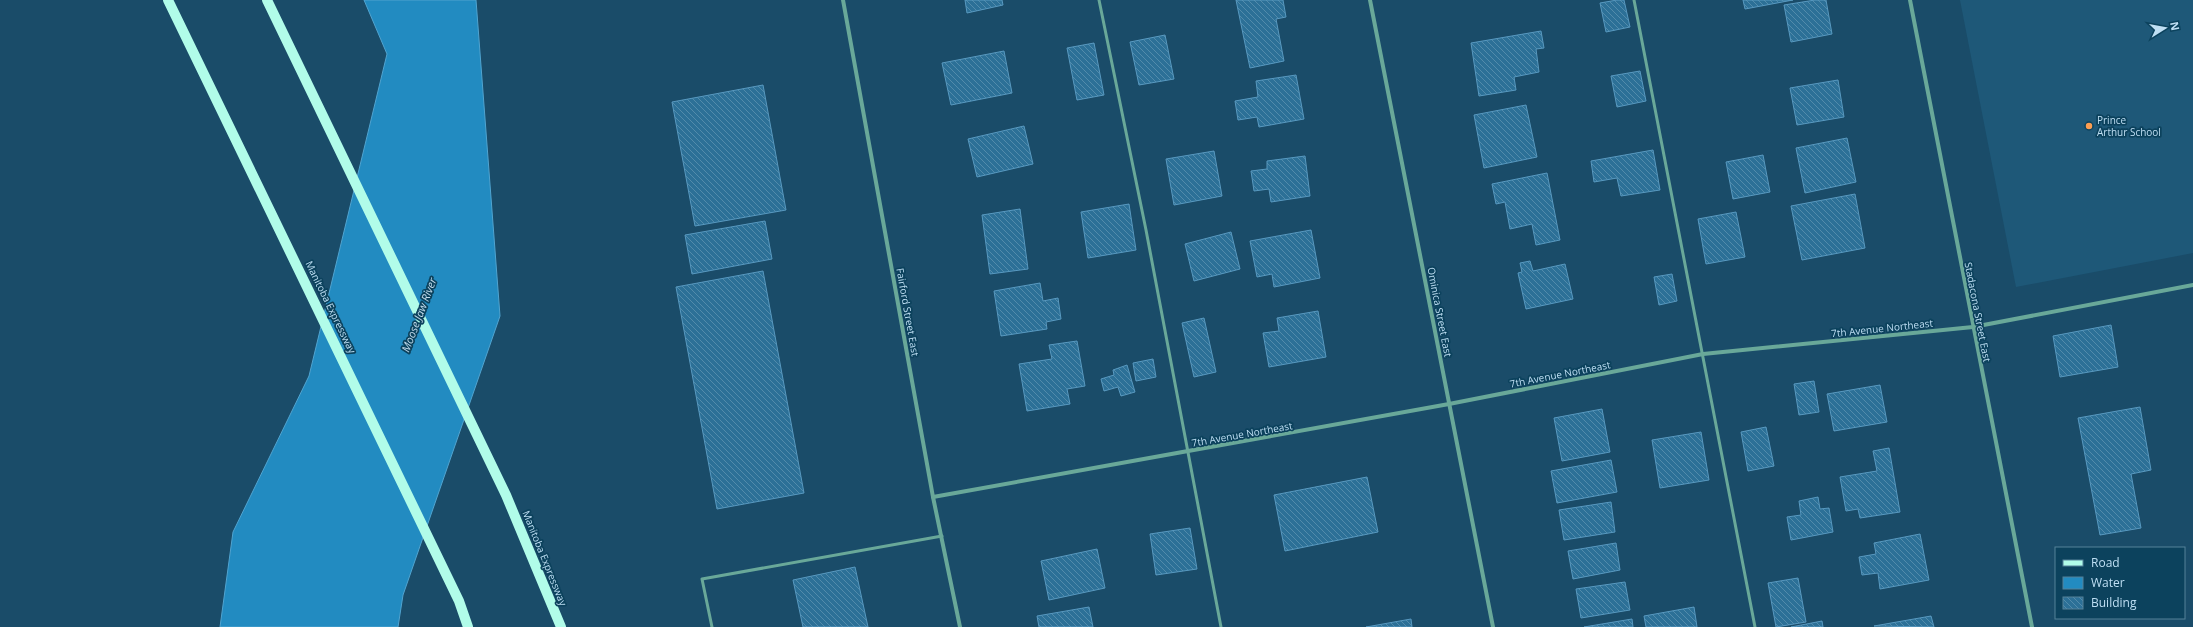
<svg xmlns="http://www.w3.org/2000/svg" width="2193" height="627" font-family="'Open Sans',sans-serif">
  <defs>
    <pattern id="building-back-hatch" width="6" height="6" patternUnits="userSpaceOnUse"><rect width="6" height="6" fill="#2c7097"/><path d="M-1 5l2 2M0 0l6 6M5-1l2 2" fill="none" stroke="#528bab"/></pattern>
  </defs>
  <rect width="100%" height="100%" fill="#1a4c69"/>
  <path fill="#1e5878" d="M1960,0H2193V253L2016,287Z"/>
  <path fill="#228bc1" stroke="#51a4d0" d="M364,0H476L500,316L403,595L398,627H220L233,532L309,376L387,54Z"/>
  <g fill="url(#building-back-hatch)" stroke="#5899c0">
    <path d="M965,0H1002L1003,5L967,13Z"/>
    <path d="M1236,0H1283L1286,17L1276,19L1284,61L1250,68Z"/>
    <path d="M1617,0H1624L1630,27L1606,32L1600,3Z"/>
    <path d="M1743,0H1793L1745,9Z"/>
    <path d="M1815,0H1826L1832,34L1791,42L1784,5Z"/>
    <path d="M1541,31L1544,48L1536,49L1539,72L1514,77L1516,90L1479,96L1471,43Z"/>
    <path d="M1165,35L1174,79L1139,85L1130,42Z"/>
    <path d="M1094,43L1104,95L1077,100L1067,48Z"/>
    <path d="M1004,51L1012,93L951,105L942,63Z"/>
    <path d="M1640,71L1646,101L1617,107L1611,76Z"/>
    <path d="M1296,75L1304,119L1259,127L1257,117L1238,120L1235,101L1258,97L1256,81Z"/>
    <path d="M1838,80L1844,117L1797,125L1790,88Z"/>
    <path d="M763,85L786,210L695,226L672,102Z"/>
    <path d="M1526,105L1537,157L1484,168L1474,115Z"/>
    <path d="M1024,126L1033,164L977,177L968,139Z"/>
    <path d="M1847,138L1856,182L1805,193L1796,148Z"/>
    <path d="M1653,150L1660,190L1621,196L1617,178L1594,182L1591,161Z"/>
    <path d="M1214,151L1222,196L1174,205L1166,159Z"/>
    <path d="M1763,155L1770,192L1733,199L1726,162Z"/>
    <path d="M1305,156L1310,196L1271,202L1269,189L1254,191L1251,171L1267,169V161Z"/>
    <path d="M1547,173L1560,240L1536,245L1532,224L1510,229L1505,202L1496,204L1492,184Z"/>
    <path d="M1855,194L1865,248L1802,260L1791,206Z"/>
    <path d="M1129,204L1136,250L1088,258L1081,212Z"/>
    <path d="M1020,209L1028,269L990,274L982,215Z"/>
    <path d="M1736,212L1745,257L1706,264L1698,219Z"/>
    <path d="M765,221L772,259L692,274L685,235Z"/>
    <path d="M1311,230L1320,278L1274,287L1272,274L1257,277L1250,241Z"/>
    <path d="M1231,232L1240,269L1194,281L1185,244Z"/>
    <path d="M1530,261L1533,271L1565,264L1573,299L1526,309L1518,273L1522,272L1520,263Z"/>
    <path d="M763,271L804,493L717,509L676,287Z"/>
    <path d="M1672,274L1677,301L1659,305L1654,277Z"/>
    <path d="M1040,283L1043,301L1058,298L1061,319L1046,322L1047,329L1001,336L994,291Z"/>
    <path d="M1318,311L1326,357L1269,367L1263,333L1279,331L1277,318Z"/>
    <path d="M1204,318L1216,372L1194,377L1182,323Z"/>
    <path d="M2111,325L2118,367L2060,377L2053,336Z"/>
    <path d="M1077,341L1085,386L1067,389L1070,404L1027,411L1019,364L1052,359L1049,345Z"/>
    <path d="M1153,359L1156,377L1136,381L1133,363Z"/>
    <path d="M1127,365L1135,392L1121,396L1118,387L1104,391L1101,379L1114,375L1113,370Z"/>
    <path d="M1814,381L1819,412L1799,415L1794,384Z"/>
    <path d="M1880,385L1887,422L1834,431L1827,394Z"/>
    <path d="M2140,407L2151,470L2131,474L2141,528L2100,535L2078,418Z"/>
    <path d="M1602,409L1610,452L1562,461L1554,418Z"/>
    <path d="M1766,427L1774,466L1748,471L1741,432Z"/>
    <path d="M1701,432L1709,480L1660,488L1652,440Z"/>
    <path d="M1889,448L1900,512L1860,518L1858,509L1846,511L1840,477L1877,471L1873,451Z"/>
    <path d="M1611,460L1617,492L1557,503L1551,471Z"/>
    <path d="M1367,477L1378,532L1285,551L1274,495Z"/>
    <path d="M1818,497L1820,509L1829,508L1833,532L1791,540L1787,517L1801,515L1799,501Z"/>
    <path d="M1611,502L1615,532L1564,540L1559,510Z"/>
    <path d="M1190,528L1197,569L1156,575L1150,534Z"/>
    <path d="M1920,534L1929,580L1880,589L1878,573L1862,575L1859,557L1876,554L1874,543Z"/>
    <path d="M1616,543L1620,570L1573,579L1568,551Z"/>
    <path d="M1097,549L1105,588L1049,600L1041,561Z"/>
    <path d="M855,567L868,627H803L793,580Z"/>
    <path d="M1798,578L1806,622L1776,627L1768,583Z"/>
    <path d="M1625,582L1630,610L1581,618L1576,589Z"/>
    <path d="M1089,607L1093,627H1039L1037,616Z"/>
    <path d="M1694,607L1697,627H1646L1644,616Z"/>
    <path d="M1931,616L1934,627L1874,626Z"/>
    <path d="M1411,619L1412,627H1366Z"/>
    <path d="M1632,619L1633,627H1584Z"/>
    <path d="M1822,621L1823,627H1791Z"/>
  </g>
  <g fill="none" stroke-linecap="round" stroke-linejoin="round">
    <g stroke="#69a899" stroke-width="3">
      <path d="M1099,0L1146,230L1221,627"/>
      <path d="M1634,0L1755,627"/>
      <path d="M712,627L702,579L942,536"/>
    </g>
    <g stroke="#69a899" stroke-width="4">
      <path d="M843,0L933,497L960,627"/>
      <path d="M1370,0L1493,627"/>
      <path d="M1910,0L2032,627"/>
      <path d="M933,497L1449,404L1703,354L1973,327L2193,285"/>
    </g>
    <g stroke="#b1fce9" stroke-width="10">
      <path d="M168,0L459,601L468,627"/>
      <path d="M267,0L506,495L561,627"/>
    </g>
  </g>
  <circle fill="#fc9e52" stroke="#0c425d" stroke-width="1.5" cx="2089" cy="126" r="4"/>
  <g text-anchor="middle" stroke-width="3.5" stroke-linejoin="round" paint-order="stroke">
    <g font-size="10" fill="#bfdff4" stroke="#0c425d" text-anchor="start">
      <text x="2097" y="124">Prince<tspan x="2097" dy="12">Arthur School</tspan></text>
    </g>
    <g font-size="10" fill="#bfdff4" stroke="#0c425d">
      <text transform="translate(331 307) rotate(64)" y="4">Manitoba Expressway</text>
      <text transform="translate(908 312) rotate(80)" y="4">Fairford Street East</text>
      <text transform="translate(1440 312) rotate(79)" y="4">Ominica Street East</text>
      <text transform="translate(1978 312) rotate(79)" y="4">Stadacona Street East</text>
      <text transform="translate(1882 328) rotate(-6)" y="4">7th Avenue Northeast</text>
      <text transform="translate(1560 374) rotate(-11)" y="4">7th Avenue Northeast</text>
      <text transform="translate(1242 434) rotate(-10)" y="4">7th Avenue Northeast</text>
      <text transform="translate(545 558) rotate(68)" y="4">Manitoba Expressway</text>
    </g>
    <g font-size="11" font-style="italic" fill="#bfd9ea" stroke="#0c425d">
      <text transform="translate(419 315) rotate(-69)" y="4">Moose Jaw River</text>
    </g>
  </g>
  <rect x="2055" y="547" width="130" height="72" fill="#0c425d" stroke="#548199"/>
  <rect x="2063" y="560" width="20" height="6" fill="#b1fce9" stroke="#548199"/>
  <text x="2091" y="567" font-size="12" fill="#bfdff4">Road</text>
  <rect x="2063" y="577" width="20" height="12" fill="#228bc1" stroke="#548199"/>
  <text x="2091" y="587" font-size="12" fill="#bfdff4">Water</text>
  <rect x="2063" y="597" width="20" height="12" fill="url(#building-back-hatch)" stroke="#548199"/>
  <text x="2091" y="607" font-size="12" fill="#bfdff4">Building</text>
  <g transform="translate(2165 28) rotate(79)" stroke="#0c425d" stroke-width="3" paint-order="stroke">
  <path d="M0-3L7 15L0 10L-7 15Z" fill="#bfdff4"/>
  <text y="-6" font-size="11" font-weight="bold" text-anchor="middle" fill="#bfdff4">N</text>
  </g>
</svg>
